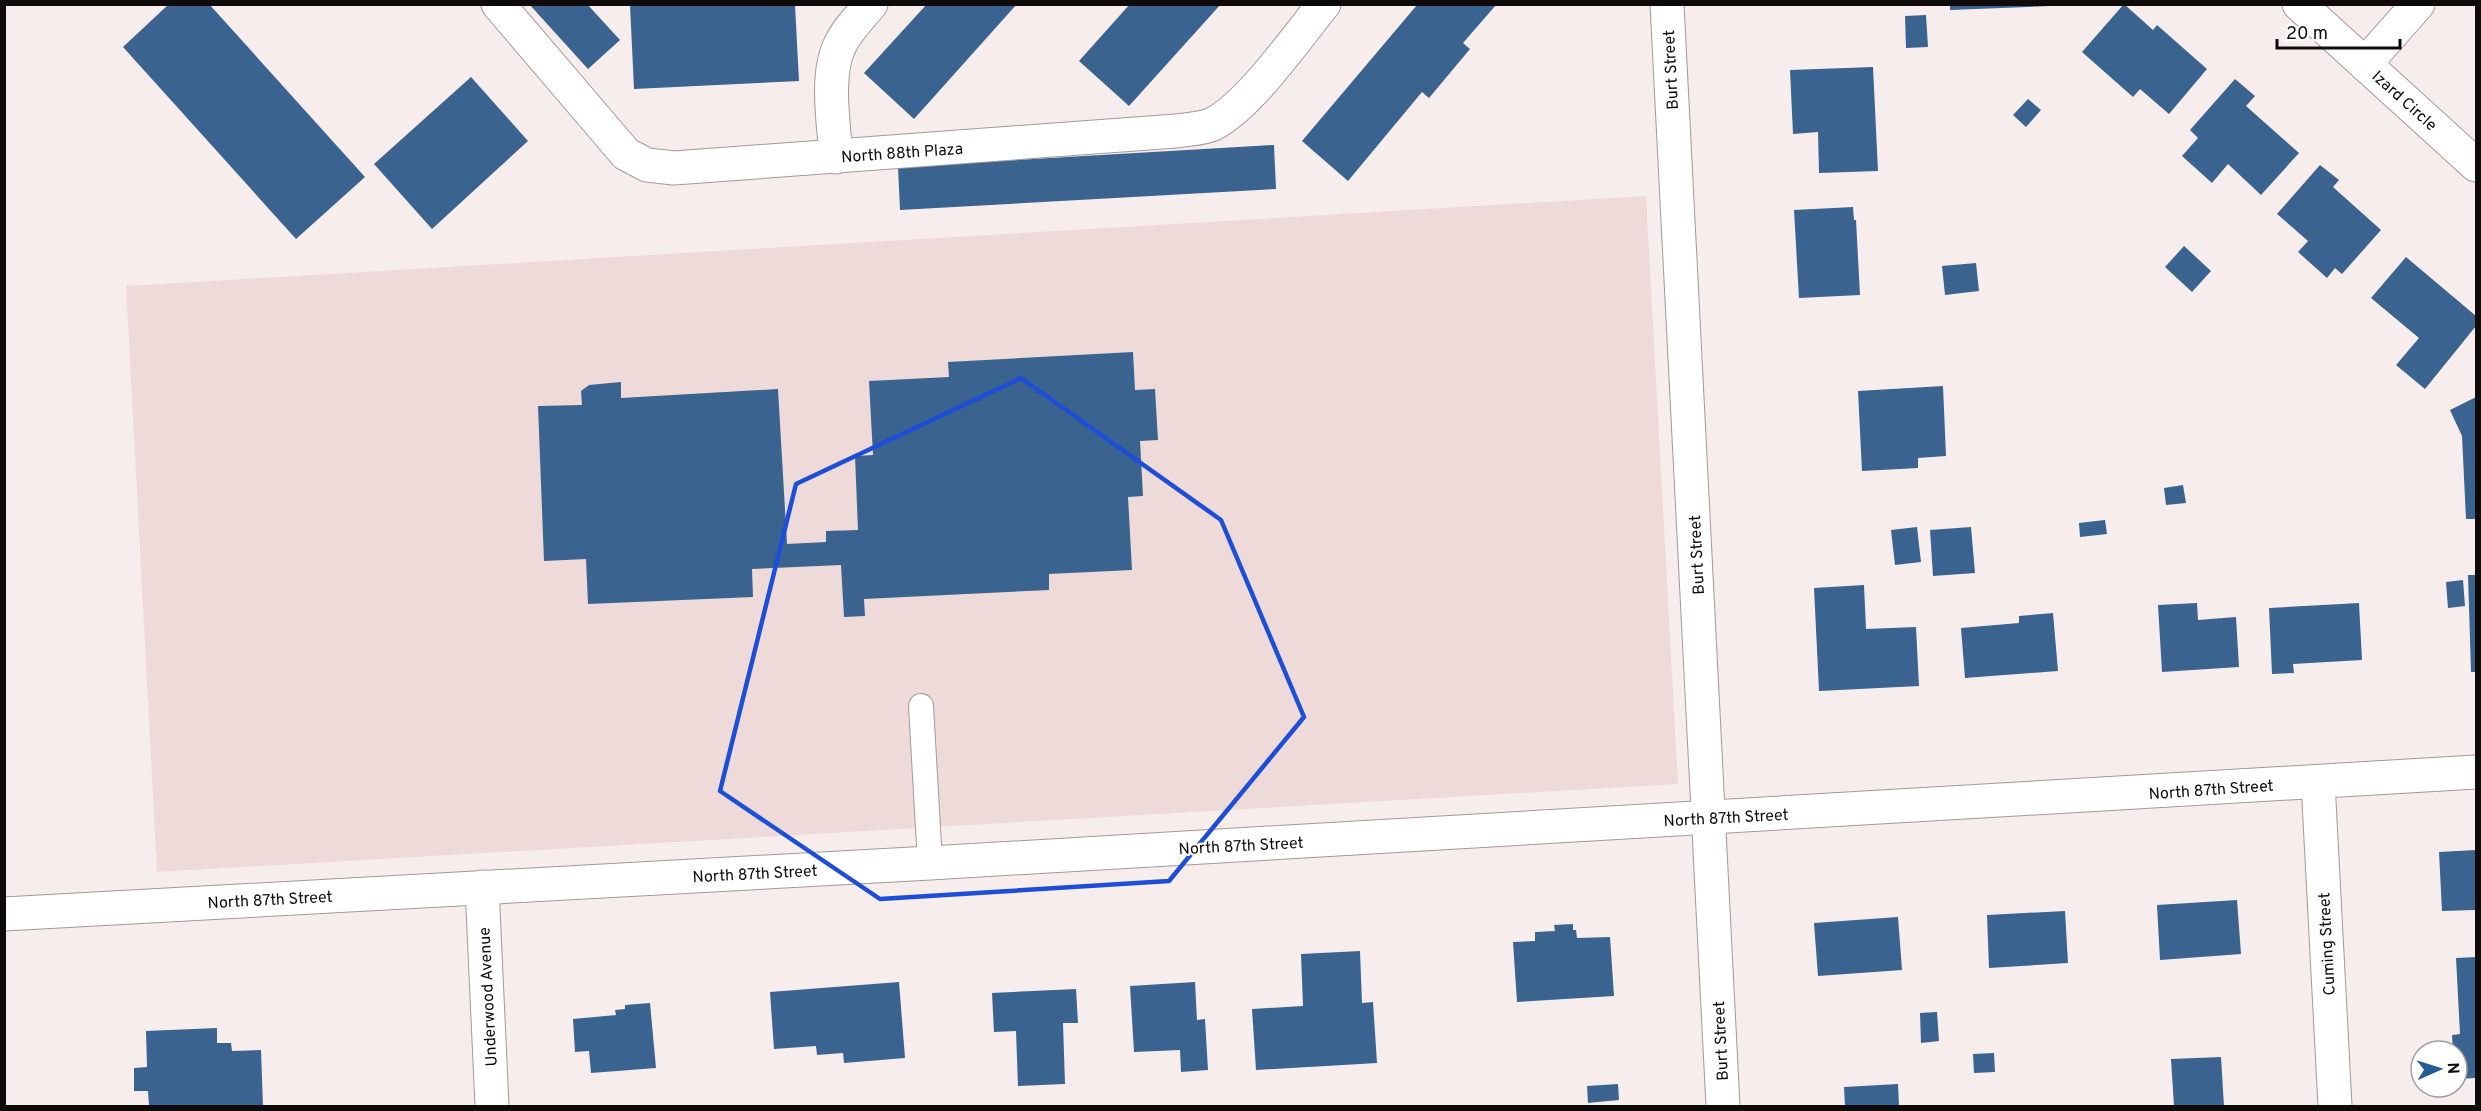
<svg xmlns="http://www.w3.org/2000/svg" width="2481" height="1111" font-family="Overpass,sans-serif">
  <rect width="100%" height="100%" fill="#f8eded"/>
  <path fill="#eedbd9" d="M1646,196L1678,784L157,872L126,286Z"/>
  <g fill="#3a648f">
    <path d="M169,4H209L365,177L296,239L123,47Z"/>
    <path d="M529,4H587L620,40L588,69Z"/>
    <path d="M927,4H1017L914,119L864,73Z"/>
    <path d="M1130,4H1221L1129,106L1079,61Z"/>
    <path d="M1950,4H2050V6L1950,10Z"/>
    <path d="M2124,4L2153,30L2157,25L2207,69L2169,114L2140,89L2133,97L2082,52Z"/>
    <path d="M630,5H795L799,81L634,89Z"/>
    <path d="M1417,5H1496L1463,43L1470,49L1429,98L1422,92L1348,181L1302,141Z"/>
    <path d="M1926,15L1928,47L1906,48L1905,16Z"/>
    <path d="M1873,67L1878,171L1819,173L1818,132L1793,134L1790,70Z"/>
    <path d="M471,77L528,141L432,229L374,164Z"/>
    <path d="M2235,79L2255,96L2246,106L2299,153L2261,195L2228,164L2212,183L2182,156L2198,138L2190,130Z"/>
    <path d="M2028,99L2041,110L2026,127L2013,115Z"/>
    <path d="M1274,145L1276,189L900,210L898,167Z"/>
    <path d="M2320,165L2339,180L2333,187L2381,230L2342,274L2335,268L2327,278L2298,252L2308,241L2277,214Z"/>
    <path d="M1853,207L1854,220H1856L1860,295L1799,298L1794,210Z"/>
    <path d="M2184,246L2211,271L2192,292L2165,267Z"/>
    <path d="M2406,257L2476,316V326L2425,389L2396,365L2419,338L2371,298Z"/>
    <path d="M1976,263L1979,291L1945,295L1942,266Z"/>
    <path d="M1133,352L1135,390L1155,389L1158,440L1140,441L1143,496L1128,497L1132,570L1049,574V590L864,599L865,616L844,617L841,565L752,569L753,597L588,604L586,559L544,561L538,406L582,405L581,391L589,385L621,382V398L778,389L787,544L826,542V531L858,530L855,456L873,455L869,381L949,377L948,362Z"/>
    <path d="M1943,386L1946,456L1918,458V468L1862,471L1858,391Z"/>
    <path d="M2476,397V519H2466L2462,436L2450,410Z"/>
    <path d="M2183,485L2186,503L2166,505L2164,488Z"/>
    <path d="M2105,520L2107,534L2080,537L2079,523Z"/>
    <path d="M1917,527L1921,562L1895,565L1891,530Z"/>
    <path d="M1971,527L1975,573L1933,576L1930,530Z"/>
    <path d="M2468,575H2476V672H2471Z"/>
    <path d="M2463,580L2465,606L2448,608L2446,582Z"/>
    <path d="M1864,585L1866,629L1916,627L1919,686L1819,691L1814,588Z"/>
    <path d="M2197,603L2198,620L2236,617L2239,667L2162,672L2158,605Z"/>
    <path d="M2359,603L2362,660L2293,664L2294,673L2272,674L2269,608Z"/>
    <path d="M2053,613L2058,671L1965,678L1961,628L2019,623V616Z"/>
    <path d="M2476,850V910L2442,911L2439,852Z"/>
    <path d="M2237,900L2241,954L2160,960L2157,905Z"/>
    <path d="M2065,911L2068,963L1989,968L1987,915Z"/>
    <path d="M1898,917L1902,970L1818,976L1814,923Z"/>
    <path d="M1573,924V930H1576L1577,938L1610,937L1614,996L1517,1002L1513,942L1535,941V932L1555,931L1554,925Z"/>
    <path d="M1360,951L1362,1003L1373,1002L1377,1063L1256,1070L1252,1009L1303,1006L1301,954Z"/>
    <path d="M2476,957V1078L2457,1079V1051H2453L2452,1035L2460,1034L2456,958Z"/>
    <path d="M899,982L905,1058L844,1063L843,1053L817,1055L816,1046L774,1049L770,992Z"/>
    <path d="M1195,982L1197,1020L1205,1019L1208,1070L1181,1072L1180,1050L1134,1052L1130,986Z"/>
    <path d="M1076,989L1078,1023H1063L1065,1084L1018,1086L1016,1031L994,1032L992,993Z"/>
    <path d="M650,1003L656,1068L591,1073L589,1051L575,1052L573,1019L616,1015L615,1010L625,1009V1005Z"/>
    <path d="M1937,1012L1939,1041L1921,1043L1920,1013Z"/>
    <path d="M217,1028V1043H231L232,1051L261,1050L263,1106H149L148,1091H134V1068L147,1067L146,1031Z"/>
    <path d="M1994,1053L1995,1072L1974,1073L1973,1054Z"/>
    <path d="M2221,1057L2224,1106H2174L2171,1059Z"/>
    <path d="M1618,1084L1619,1100L1588,1103L1587,1086Z"/>
    <path d="M1898,1084L1899,1106H1845L1844,1087Z"/>
  </g>
  <g fill="none" stroke-linecap="round" stroke-linejoin="round">
    <defs>
      <path id="lane" d="M921,706L930,863"/>
      <g id="street">
        <path d="M498,4L626,154L647,165L674,168L1176,131C1188,129 1203,129 1213,124C1250,105 1296,38 1324,4"/>
        <path d="M1667,4L1723,1106"/>
        <path d="M2299,4L2476,165"/>
        <path d="M2365,64L2418,4"/>
        <path d="M836,157C834,125 825,75 840,45C847,30 860,17 871,4"/>
        <path d="M2318,782L2335,1106"/>
        <path d="M482,887L492,1106"/>
        <path d="M4,914L930,863L2476,772"/>
      </g>
    </defs>
    <use href="#lane" stroke="#a29998" stroke-width="26"/>
    <use href="#street" stroke="#a29998" stroke-width="35"/>
    <use href="#lane" stroke="#fff" stroke-width="24"/>
    <use href="#street" stroke="#fff" stroke-width="33"/>
  </g>
  <path fill="none" stroke="#1d4ed8" stroke-width="4.5" stroke-linejoin="round" d="M1021,378L1221,520L1304,717L1169,881L880,899L720,791L796,484Z"/>
  <g text-anchor="middle" stroke-width="4.5" stroke-linejoin="round" paint-order="stroke">
    <g font-size="16" fill="#0e0b0a" stroke="#fff">
      <text transform="translate(1670 70) rotate(-93)" y="6">Burt Street</text>
      <text transform="translate(2405 100) rotate(42)" y="6">Izard Circle</text>
      <text transform="translate(902 152) rotate(-4)" y="6">North 88th Plaza</text>
      <text transform="translate(1696 555) rotate(-93)" y="6">Burt Street</text>
      <text transform="translate(2211 789) rotate(-4)" y="6">North 87th Street</text>
      <text transform="translate(1726 817) rotate(-3)" y="6">North 87th Street</text>
      <text transform="translate(1241 845) rotate(-3)" y="6">North 87th Street</text>
      <text transform="translate(755 873) rotate(-3)" y="6">North 87th Street</text>
      <text transform="translate(270 899) rotate(-3)" y="6">North 87th Street</text>
      <text transform="translate(2326 944) rotate(-93)" y="6">Cuming Street</text>
      <text transform="translate(487 997) rotate(-93)" y="6">Underwood Avenue</text>
      <text transform="translate(1720 1041) rotate(-93)" y="6">Burt Street</text>
    </g>
  </g>
  <rect width="2481" height="1111" fill="none" stroke="#0e0b0a" stroke-width="12"/>
  <g transform="translate(2439 1069) rotate(87)"><circle r="28" fill="#ffffff" stroke="#9f9d9d" stroke-width="1.5"/>
  <path d="M0-4.5L10 22L0 15L-10 22Z" fill="#225d94"/>
  <text y="-9" font-size="16" font-weight="bold" text-anchor="middle" fill="#0e0b0a">N</text>
  </g>
  <path d="M2277 39v9h123v-9" fill="none" stroke="#0e0b0a" stroke-width="3"/>
  <text x="2286" y="39" font-size="18" fill="#0e0b0a" stroke="#ffffff" stroke-width="4.5" paint-order="stroke">20 m</text>
</svg>
